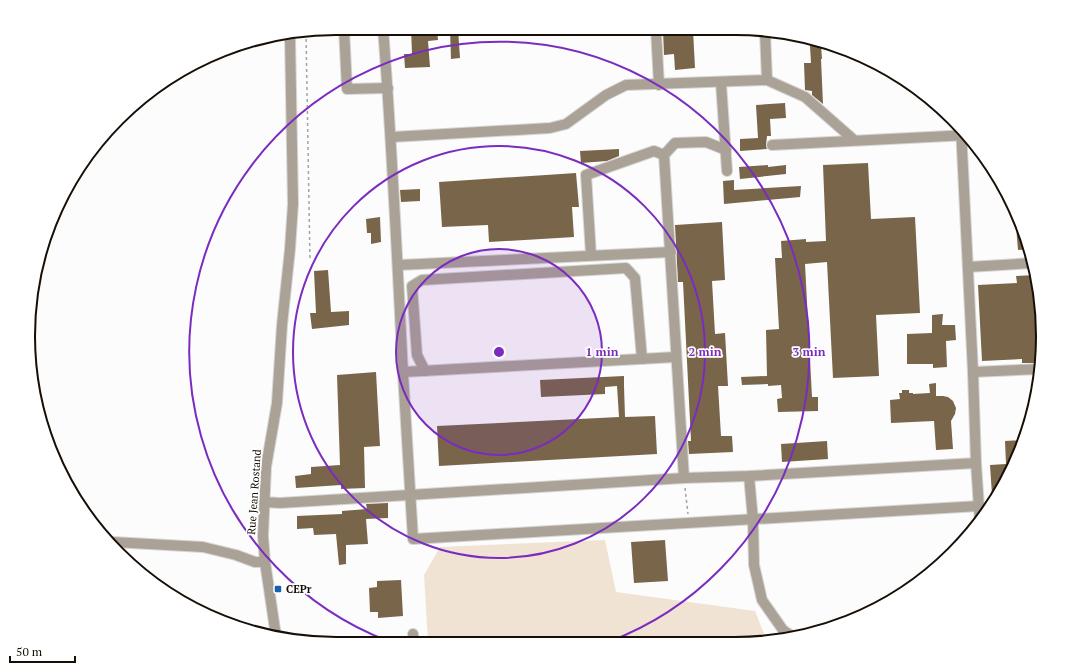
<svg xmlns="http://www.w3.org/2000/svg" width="1071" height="672" font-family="'PT Serif',serif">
  <rect width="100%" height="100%" fill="#fcfcfc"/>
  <path fill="#f0e3d3" d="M605,540L616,592L755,611L767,641L755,643L428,642L424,575L440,547Z"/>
  <g fill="#79654a">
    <path d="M411,28L437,29L438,40L428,41L430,67L405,68L404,54H412Z"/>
    <path d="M450,29H458L460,58L451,59Z"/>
    <path d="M663,30H693L695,68L675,70L674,54L664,55Z"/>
    <path d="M821,45L822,59H821L823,104L812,95V91L805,90L804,63H811L810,46Z"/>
    <path d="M785,103L786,118L770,119L771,136H767L766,145L767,149L740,151V139L758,138L756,105Z"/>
    <path d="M619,149V156L607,161L581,163L580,151Z"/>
    <path d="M868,163L871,219L915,217L920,313L876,315L879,376L833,378L827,262L805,264L812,397H818V411L778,412L777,399L782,398L781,385L768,386V384L742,385L741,377L767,376L766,330L779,329L775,258H782L781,241L806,239V242L826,241L823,165Z"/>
    <path d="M768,165V167L786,165V174L740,179L739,167Z"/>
    <path d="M576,173L579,207H572L574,237L489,242L488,225L442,227L439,182Z"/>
    <path d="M734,180V190L801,186L800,197L724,204L723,181Z"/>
    <path d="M420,189V201L401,202L400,190Z"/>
    <path d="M1015,214L1027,237L1029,249L1018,250Z"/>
    <path d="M380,217L381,242L371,244V233H367L366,219Z"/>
    <path d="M722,222L725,280L712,281L715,334L725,333L728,386H718L721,436H732L733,452L689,454L688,441H691L683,282H678L675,225Z"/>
    <path d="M328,270L331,312L349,311V325L312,329L310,313H316L314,271Z"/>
    <path d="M1035,275L1041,363H1022V359L982,361L978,285L1017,283L1016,276Z"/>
    <path d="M943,314L942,325H955L956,340L946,341L947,367L933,368V364H907V334L932,333V315Z"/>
    <path d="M376,372L380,446L364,447L365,488L341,489V485L296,488L295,476L311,474V467L340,465L337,375Z"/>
    <path d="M624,376V386L625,417L655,416L657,454L439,466L437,426L619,417L617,386L605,387V394L541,397L540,380Z"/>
    <path d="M936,383V396H943L948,397L953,401L956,408L955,414L951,421L953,449L936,450L934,421L891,423L890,400L900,399L899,393H902V390H909V393H913V394L930,393L929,384Z"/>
    <path d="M1023,440L1011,472L997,495H992L990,465L1006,464L1005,441Z"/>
    <path d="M827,441L828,459L782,462L781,444Z"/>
    <path d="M388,503V518L366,519L368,544L346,545V564L339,565L336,534L314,535L313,528L297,529V516L342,514V511L367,509L366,504Z"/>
    <path d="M665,540L668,581L634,583L631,542Z"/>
    <path d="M401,580L403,616L378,618V612H370L369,588L377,587V581Z"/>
  </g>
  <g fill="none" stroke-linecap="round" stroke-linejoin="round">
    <defs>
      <g id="minor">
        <path d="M344,28L347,89L388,88"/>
        <path d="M383,28C392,143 397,258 403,373C406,428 410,484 413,539L979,506"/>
        <path d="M656,30L659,85"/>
        <path d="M767,80L805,97L854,140"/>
        <path d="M721,83L727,171"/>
        <path d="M961,128L973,372L976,463L980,523"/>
        <path d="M392,137L550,128L566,124L606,95L626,85L767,80L765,31"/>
        <path d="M772,145L968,135"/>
        <path d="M591,255L586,175L654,151L664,155"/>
        <path d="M399,265L671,252"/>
        <path d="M968,267L1033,263"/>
        <path d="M425,371L417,355L412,286L422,280L626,268L635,278L642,359"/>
        <path d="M403,372L676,357"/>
        <path d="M973,372L1040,369"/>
        <path d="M749,476L753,520L754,565L762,600L783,630L793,637"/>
        <path d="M684,478L664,155L675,143L706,142L726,150"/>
        <path d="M264,502L280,503L684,478L749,476L976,463"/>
        <path d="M113,542L203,547L236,555L255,562H265"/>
        <path d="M413,634L414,642"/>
        <path d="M276,636L265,562L263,536L266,467L277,403L282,325L290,249L293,204L290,36"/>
      </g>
    </defs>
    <use href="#minor" stroke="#d7d6d5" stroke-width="12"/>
    <g stroke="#a6a39f" stroke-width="1.5" stroke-dasharray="3 3" stroke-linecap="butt">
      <path d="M306,33L310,261"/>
      <path d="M685,488L688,514"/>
    </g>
    <use href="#minor" stroke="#aaa297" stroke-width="10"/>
  </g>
  <circle cx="499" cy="352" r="103" fill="#7b2cbf" fill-opacity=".12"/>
  <g fill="none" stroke="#7b2cbf" stroke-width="2">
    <circle cx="499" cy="352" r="103"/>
    <circle cx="499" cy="352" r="206"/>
    <path d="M388 641A310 310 0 1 1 608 642"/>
  </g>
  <rect fill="#1561b0" stroke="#fff" stroke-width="1.5" x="274" y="585" width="8" height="8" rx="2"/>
  <g text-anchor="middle" stroke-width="3.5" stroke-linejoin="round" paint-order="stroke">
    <g font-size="11" fill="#170f06" stroke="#fff">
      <text transform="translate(254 492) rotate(-86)" y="4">Rue Jean Rostand</text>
    </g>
    <g font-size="11" font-weight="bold" fill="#170f06" stroke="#fff" text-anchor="start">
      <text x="286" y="593">CEPr</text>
    </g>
  </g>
  <path d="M0 0H1071V672H0ZM336 35H735A301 301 0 0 1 1036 336V336A301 301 0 0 1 735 637H336A301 301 0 0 1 35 336V336A301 301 0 0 1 336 35Z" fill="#fff" fill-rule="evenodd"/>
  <path fill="none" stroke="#170f06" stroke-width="2" d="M336 35H735A301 301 0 0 1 1036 336V336A301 301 0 0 1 735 637H336A301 301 0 0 1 35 336V336A301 301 0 0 1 336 35Z"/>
  <circle cx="499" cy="352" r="6" fill="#7b2cbf" stroke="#fff" stroke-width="2"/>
  <g font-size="12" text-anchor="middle" font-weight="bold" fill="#7b2cbf" stroke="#fff" stroke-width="3.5" stroke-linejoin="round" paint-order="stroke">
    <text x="602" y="356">1 min</text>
    <text x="705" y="356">2 min</text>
    <text x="809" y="356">3 min</text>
  </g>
  <path d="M10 656v6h65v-6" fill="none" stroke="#170f06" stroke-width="2"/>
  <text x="16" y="656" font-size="12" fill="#170f06" stroke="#ffffff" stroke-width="3" paint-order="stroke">50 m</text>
</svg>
